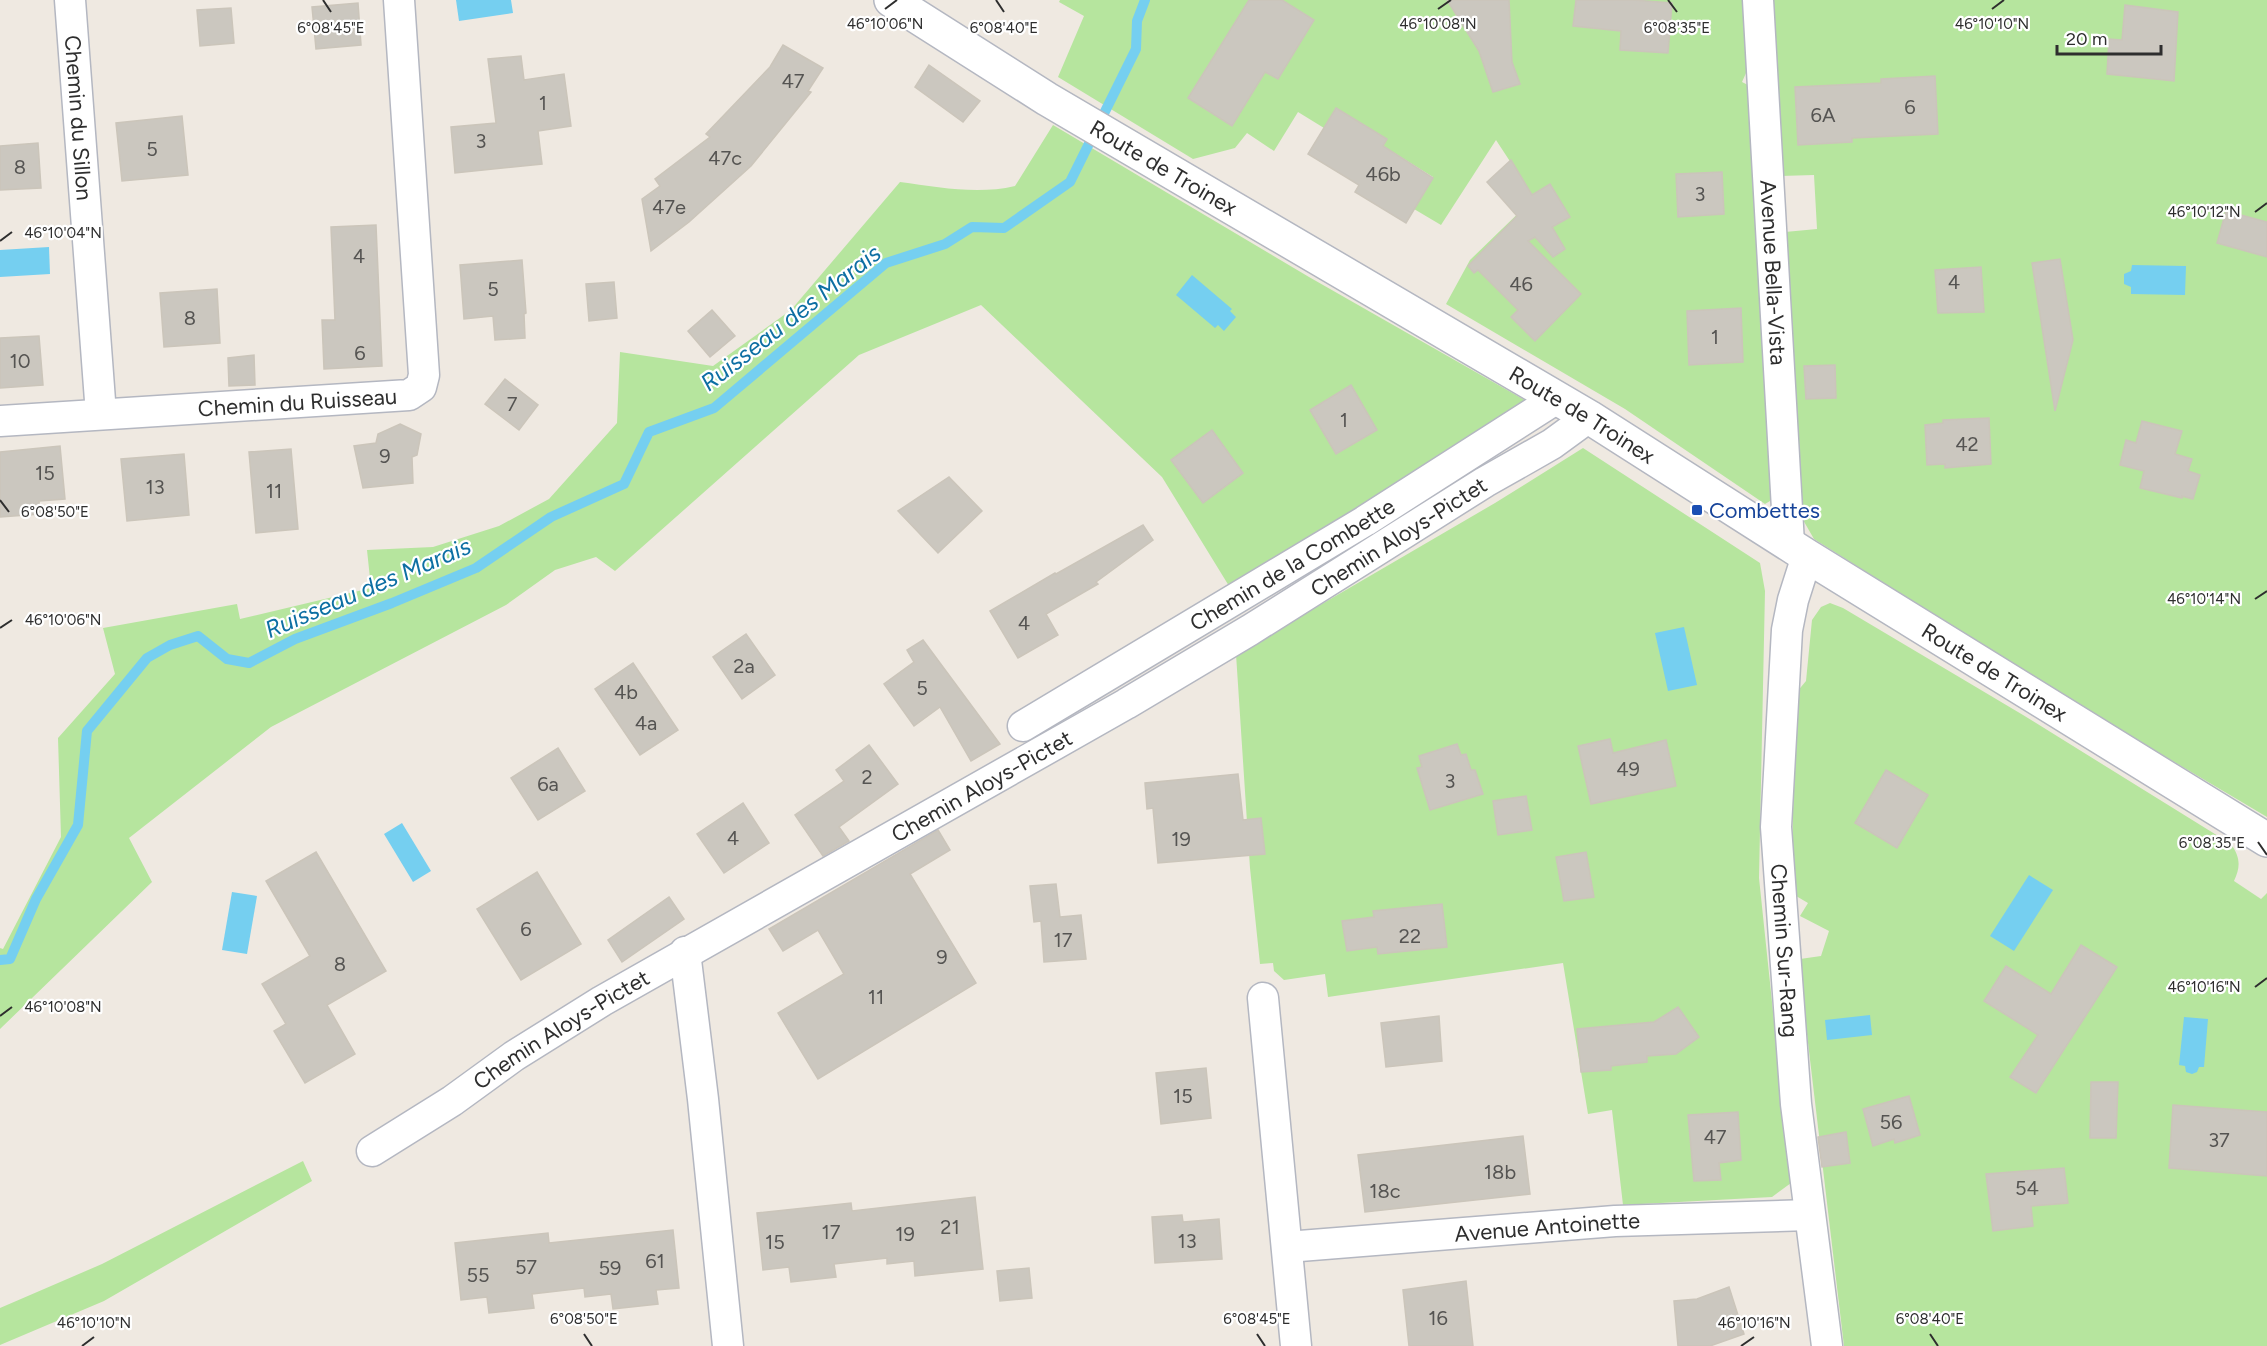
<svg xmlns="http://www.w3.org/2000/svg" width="2267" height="1346" font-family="Figtree,sans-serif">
  <rect width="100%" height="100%" fill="#efe9e1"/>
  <g fill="#b6e59e">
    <path d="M1060,0H1750L1754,55L1742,82L1752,87L1775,498L1765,504L1625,409L1446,304L1470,260L1534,198L1496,140L1441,225L1414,209L1433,177L1383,146L1387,139L1336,108L1324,128L1298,112L1274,151L1247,133L1235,148L1193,159L1058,77L1084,16L1059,2Z"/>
    <path d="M1770,0H2267V817L2053,690L1814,539L1795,506L1785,232L1817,229L1814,175L1780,176Z"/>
    <path d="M1053,125L1309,277L1528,402L1338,522L1229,586L1162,477L981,305L859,355L615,571L596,557L555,570L506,605L271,727L129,838L152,882L0,1029V948L3,949L61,837L58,738L115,674L103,628L237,604L240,619L371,588L367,550L433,547L499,526L549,499L617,423L620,352L713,366L791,310L900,182C938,187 977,195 1015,186Z"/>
    <path d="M1583,448L1760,563L1765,591L1759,878L1791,1183L1772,1197L1623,1205L1612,1110L1588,1114L1563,963L1328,997L1325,974L1284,980L1274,971L1273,963L1260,964L1250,868L1236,654L1495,503Z"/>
    <path d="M1830,603L1843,608L2023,715L2231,844C2240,857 2241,866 2234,881L2261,899L2267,893V1346H1844L1804,1009L1800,959L1821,956L1829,931L1800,916L1808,903L1791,893L1796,693L1806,681L1812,620L1821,607Z"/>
    <path d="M303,1161L312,1181L104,1301L0,1345V1308L102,1264Z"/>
  </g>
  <g fill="#75cff0">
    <path d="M456,0H511L513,13L459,21Z"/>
    <path d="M49,247L50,274L0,277V250Z"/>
    <path d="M2132,265L2186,266L2185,295L2131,294V287L2124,284V274L2131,271Z"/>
    <path d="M1192,275L1232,309L1230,311L1236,317L1224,331L1218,325L1215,328L1176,295Z"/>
    <path d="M1684,627L1697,685L1668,691L1655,633Z"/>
    <path d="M402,823L431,871L413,882L384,834Z"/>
    <path d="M2029,875L2053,890L2014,951L1990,936Z"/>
    <path d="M232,892L257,896L247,954L222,950Z"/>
    <path d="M1870,1015L1872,1035L1827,1040L1825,1020Z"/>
    <path d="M2184,1017L2208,1019L2204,1067H2199L2197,1072L2192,1074L2186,1072L2185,1066L2179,1065Z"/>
  </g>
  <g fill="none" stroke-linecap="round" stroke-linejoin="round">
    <path stroke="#75cff0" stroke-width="10" d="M0,960L10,959L36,899L78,825L87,731L147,658L170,645L198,636L227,659L249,663L295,639L392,603L476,568L551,517L624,484L649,432L714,408L886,263L945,244L972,227L1004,228L1070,182L1136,49L1137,21L1145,0"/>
  </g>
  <g fill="#cbc7bf" stroke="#cbc5ba" stroke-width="1.5">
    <path d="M1249,0H1282L1314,20L1278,79L1265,72L1232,126L1188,98Z"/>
    <path d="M1447,0H1509L1512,62L1520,84L1493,92L1479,51Z"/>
    <path d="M1576,0H1633L1672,3L1668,53L1620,50L1621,31L1573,26Z"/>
    <path d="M358,3L361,45L316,49L312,7Z"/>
    <path d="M2125,5L2178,12L2174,81L2107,74L2109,39L2122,40Z"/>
    <path d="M231,8L234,43L200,46L197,10Z"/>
    <path d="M783,45L823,68L808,91L811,92L751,166L689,222L651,251L642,199L660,186L655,179L710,137L706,134L770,67Z"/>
    <path d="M521,56L524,80L564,74L571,126L538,131L542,164L455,173L451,127L496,123L488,59Z"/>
    <path d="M929,65L980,101L963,122L915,87Z"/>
    <path d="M1935,76L1938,134L1852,138V142L1798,145L1795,87L1881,83V79Z"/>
    <path d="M1336,108L1387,139L1383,146L1433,178L1406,223L1355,192L1359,185L1308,154Z"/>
    <path d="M182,116L188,175L122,181L116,123Z"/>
    <path d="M38,143L41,188L0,190V146Z"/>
    <path d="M1511,160L1532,195L1550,184L1570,217L1552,227L1565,249L1553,257L1535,237L1528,241L1581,294L1535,341L1511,317L1518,310L1478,270L1474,273L1468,266L1517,216L1487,182Z"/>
    <path d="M1722,172L1724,214L1678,217L1676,174Z"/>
    <path d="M2226,211L2267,222V257L2217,243Z"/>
    <path d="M376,225L382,366L324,369L322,320H335L331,227Z"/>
    <path d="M2060,259L2073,340L2055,411L2032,263Z"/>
    <path d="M522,260L526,313L524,314L525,338L495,340L493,316L464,319L460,265Z"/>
    <path d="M1981,267L1984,312L1938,313L1935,270Z"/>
    <path d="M614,282L617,318L589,321L586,284Z"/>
    <path d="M217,289L220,343L164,347L160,293Z"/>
    <path d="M1741,308L1743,362L1689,365L1687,311Z"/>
    <path d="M712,310L735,336L710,357L688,331Z"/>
    <path d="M39,336L43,385L0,388V338Z"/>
    <path d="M254,355L255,385L229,386L228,358Z"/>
    <path d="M1835,365L1836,398L1806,399L1804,366Z"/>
    <path d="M505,379L538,405L519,430L485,404Z"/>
    <path d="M1351,385L1377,430L1336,454L1310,410Z"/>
    <path d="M1989,418L1991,464L1945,468V464L1927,465L1925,425L1943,423V420Z"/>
    <path d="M2142,421L2182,431L2175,454L2192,459L2188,471L2200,475L2193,499L2182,496V498L2140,488L2144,471L2120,465L2126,440L2136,443Z"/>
    <path d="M400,424L421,434L417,455L412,457L413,483L363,488L354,446L376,443L378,434Z"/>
    <path d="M1212,430L1243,473L1203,503L1171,460Z"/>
    <path d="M60,446L65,499L39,501L40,514L0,517V452Z"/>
    <path d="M291,449L298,529L256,533L249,452Z"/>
    <path d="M184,454L189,515L127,521L121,459Z"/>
    <path d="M949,477L982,511L938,553L898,511Z"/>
    <path d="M1143,525L1153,540L1096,582L1098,584L1046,614L1058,635L1018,658L990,611L1055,573L1056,574Z"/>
    <path d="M746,634L775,675L742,699L713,657Z"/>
    <path d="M923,640L1000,744L971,761L940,707L914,726L884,684L914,662L907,650Z"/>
    <path d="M633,663L678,730L640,755L595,689Z"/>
    <path d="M1610,739L1613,753L1666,740L1676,786L1591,804L1578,746Z"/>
    <path d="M1457,744L1461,755L1466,754L1471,770H1475L1483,794L1430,810L1417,768L1422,767L1419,756Z"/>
    <path d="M869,745L898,784L839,827L849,841L823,856L795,815L844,781L836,770Z"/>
    <path d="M558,748L585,791L538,820L511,778Z"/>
    <path d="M1886,770L1928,795L1897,848L1855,823Z"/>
    <path d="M1238,774L1243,820L1261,818L1265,854L1158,863L1153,808L1147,809L1145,783Z"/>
    <path d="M1526,796L1532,830L1498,835L1493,801Z"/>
    <path d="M743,803L769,843L724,873L697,834Z"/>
    <path d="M938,830L950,850L910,874L976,983L818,1079L778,1013L844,974L818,930L783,951L769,929Z"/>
    <path d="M316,852L386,971L327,1005L355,1054L305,1083L274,1031L286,1024L262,984L310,956L266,881Z"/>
    <path d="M1586,852L1594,897L1564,901L1556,857Z"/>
    <path d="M537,872L581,944L521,980L477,909Z"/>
    <path d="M1056,884L1060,917L1081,915L1086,959L1044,962L1041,921L1034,922L1030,886Z"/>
    <path d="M669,897L684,919L622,962L608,940Z"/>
    <path d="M1442,904L1447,947L1378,954L1377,947L1347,951L1342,921L1374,917L1373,911Z"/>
    <path d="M2081,945L2117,967L2036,1093L2010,1077L2038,1035L1984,1001L2006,966L2051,994Z"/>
    <path d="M1678,1007L1699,1037L1676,1054L1647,1056V1062L1611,1066V1070L1581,1072L1577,1029L1654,1022Z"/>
    <path d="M1439,1016L1442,1061L1386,1067L1381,1023Z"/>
    <path d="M1206,1068L1211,1118L1161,1124L1156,1073Z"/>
    <path d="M2091,1082H2118L2116,1138H2090Z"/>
    <path d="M1909,1096L1920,1135L1895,1143L1894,1139L1873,1146L1863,1109Z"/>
    <path d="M2173,1105L2267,1112V1176L2169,1168Z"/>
    <path d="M1738,1112L1741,1160L1719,1163L1721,1180L1694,1181L1688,1115Z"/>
    <path d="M1846,1132L1850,1163L1822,1167L1818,1137Z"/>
    <path d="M1523,1136L1530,1194L1365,1212L1358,1155Z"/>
    <path d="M2064,1168L2068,1203L2031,1206L2033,1226L1993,1231L1986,1174Z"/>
    <path d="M975,1197L983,1269L915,1276L914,1261L887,1264V1258L834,1264L836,1277L791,1282L789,1267L763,1270L757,1213L851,1203L852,1211Z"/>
    <path d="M1182,1215L1183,1222L1219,1219L1222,1259L1155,1263L1152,1217Z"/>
    <path d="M673,1230L679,1288L656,1290L658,1304L613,1309L611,1294L585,1297L584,1288L532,1294L534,1308L489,1313L487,1297L461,1300L455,1243L548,1233L549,1243Z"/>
    <path d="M1029,1268L1032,1298L1000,1301L997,1271Z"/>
    <path d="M1466,1281L1473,1346H1409L1403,1290Z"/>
    <path d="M1729,1287L1744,1334L1710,1346H1678L1674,1301L1697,1299Z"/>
  </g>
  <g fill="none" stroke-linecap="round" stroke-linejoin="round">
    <defs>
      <g id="minor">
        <path id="s1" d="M70,0L101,414"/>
        <path id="s2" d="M1758,0L1789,544"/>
        <path id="s3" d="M0,421L409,395L421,387L424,375L399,0"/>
        <path id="s4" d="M1807,556L1793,600L1787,630L1776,827L1796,1104L1827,1346"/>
        <path id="s5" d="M1023,726L1365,521L1557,398"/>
        <path d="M685,952L703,1099L728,1346"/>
        <path d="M1263,998L1296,1346"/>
        <path id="s6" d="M372,1151L452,1101L514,1056L602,1001L1126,704L1250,630L1485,482L1552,444L1589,417"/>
        <path id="s7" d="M1287,1247L1615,1221L1809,1215"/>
      </g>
      <g id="tertiary">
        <path id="s8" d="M891,0L1047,99L1589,417L1807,556L2267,840"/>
      </g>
    </defs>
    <use href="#minor" stroke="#b4b7c1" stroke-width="33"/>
    <use href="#tertiary" stroke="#b4b7c1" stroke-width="36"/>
    <use href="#minor" stroke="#fff" stroke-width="30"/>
    <use href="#tertiary" stroke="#fff" stroke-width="33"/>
  </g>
  <path fill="none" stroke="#2e2e2e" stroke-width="2" d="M323,0L331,12M996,0L1004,12M1668,0L1677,12M885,9L897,0M1438,9L1451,0M1992,9L2004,0M2255,212L2267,203M0,241L12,232M0,500L9,512M2255,599L2267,591M0,628L12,620M2258,842L2267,855M2255,987L2267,978M0,1016L12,1007M584,1334L592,1346M1257,1334L1265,1346M1930,1334L1938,1346M82,1346L94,1337M1741,1346L1754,1337"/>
  <rect fill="#1a4fb4" stroke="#fff" stroke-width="2" x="1691" y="504" width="12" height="12" rx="3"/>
  <g text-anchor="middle" stroke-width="4.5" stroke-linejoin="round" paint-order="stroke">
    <g font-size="20" fill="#555452">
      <text x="793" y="88">47</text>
      <text x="543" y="110">1</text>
      <text x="1910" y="114">6</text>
      <text x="1823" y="122">6A</text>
      <text x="481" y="148">3</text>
      <text x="152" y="156">5</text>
      <text x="725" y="165">47c</text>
      <text x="20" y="174">8</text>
      <text x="1383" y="181">46b</text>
      <text x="1700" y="201">3</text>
      <text x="669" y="214">47e</text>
      <text x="359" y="263">4</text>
      <text x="1954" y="289">4</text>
      <text x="1521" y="291">46</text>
      <text x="493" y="296">5</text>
      <text x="190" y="325">8</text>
      <text x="1715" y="344">1</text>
      <text x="360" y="360">6</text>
      <text x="20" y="368">10</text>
      <text x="512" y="411">7</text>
      <text x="1344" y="427">1</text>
      <text x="1967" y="451">42</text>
      <text x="385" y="463">9</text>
      <text x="45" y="480">15</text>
      <text x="155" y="494">13</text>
      <text x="274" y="498">11</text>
      <text x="1024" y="630">4</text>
      <text x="744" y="673">2a</text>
      <text x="922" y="695">5</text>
      <text x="626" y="699">4b</text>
      <text x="646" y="730">4a</text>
      <text x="1628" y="776">49</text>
      <text x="867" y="784">2</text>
      <text x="1450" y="788">3</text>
      <text x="548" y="791">6a</text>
      <text x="733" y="845">4</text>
      <text x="1181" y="846">19</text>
      <text x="526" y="936">6</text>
      <text x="1410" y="943">22</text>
      <text x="1063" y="947">17</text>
      <text x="942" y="964">9</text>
      <text x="340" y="971">8</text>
      <text x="876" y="1004">11</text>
      <text x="1183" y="1103">15</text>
      <text x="1891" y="1129">56</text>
      <text x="1715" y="1144">47</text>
      <text x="2219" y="1147">37</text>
      <text x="1500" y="1179">18b</text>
      <text x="2027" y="1195">54</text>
      <text x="1385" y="1198">18c</text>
      <text x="950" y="1234">21</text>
      <text x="831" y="1239">17</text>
      <text x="905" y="1241">19</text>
      <text x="1187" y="1248">13</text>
      <text x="775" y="1249">15</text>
      <text x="655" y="1268">61</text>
      <text x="526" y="1274">57</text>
      <text x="610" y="1275">59</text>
      <text x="478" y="1282">55</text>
      <text x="1438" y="1325">16</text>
    </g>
    <g font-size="22" fill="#2e2e2e" stroke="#fff">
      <text dy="8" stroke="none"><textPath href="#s1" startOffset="118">Chemin du Sillon</textPath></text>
      <text dy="8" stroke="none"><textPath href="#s8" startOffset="320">Route de Troinex</textPath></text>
      <text dy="8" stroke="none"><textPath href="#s2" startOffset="273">Avenue Bella-Vista</textPath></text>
      <text dy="8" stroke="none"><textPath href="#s3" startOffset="298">Chemin du Ruisseau</textPath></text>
      <text dy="8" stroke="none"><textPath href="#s8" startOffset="806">Route de Troinex</textPath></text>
      <text dy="8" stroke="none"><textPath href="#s6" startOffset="1197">Chemin Aloys-Pictet</textPath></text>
      <text dy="8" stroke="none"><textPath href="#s5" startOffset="314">Chemin de la Combette</textPath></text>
      <text dy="8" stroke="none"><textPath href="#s8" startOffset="1292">Route de Troinex</textPath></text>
      <text dy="8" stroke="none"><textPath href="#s6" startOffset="711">Chemin Aloys-Pictet</textPath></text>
      <text dy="8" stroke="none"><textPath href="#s4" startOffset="398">Chemin Sur-Rang</textPath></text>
      <text dy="8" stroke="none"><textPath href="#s6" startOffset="225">Chemin Aloys-Pictet</textPath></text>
      <text dy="8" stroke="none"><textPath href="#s7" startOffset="261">Avenue Antoinette</textPath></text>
    </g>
    <g font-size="22" fill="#164399" stroke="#fff" text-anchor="start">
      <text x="1709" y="518">Combettes</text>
    </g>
    <g font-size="24" font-style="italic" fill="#0d6fa3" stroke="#fff">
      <text transform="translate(791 318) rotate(-38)" y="8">Ruisseau des Marais</text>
      <text transform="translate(368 588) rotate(-23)" y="8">Ruisseau des Marais</text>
    </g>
  </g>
  <g font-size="15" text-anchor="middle" fill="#2e2e2e" stroke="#fff" stroke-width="4.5" stroke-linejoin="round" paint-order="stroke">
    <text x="885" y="29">46°10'06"N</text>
    <text x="1438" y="29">46°10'08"N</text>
    <text x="1992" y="29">46°10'10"N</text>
    <text x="331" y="33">6°08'45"E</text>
    <text x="1004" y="33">6°08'40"E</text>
    <text x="1677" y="33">6°08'35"E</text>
    <text x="2204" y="217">46°10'12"N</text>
    <text x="63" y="238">46°10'04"N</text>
    <text x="55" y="517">6°08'50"E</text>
    <text x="2204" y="604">46°10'14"N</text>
    <text x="63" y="625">46°10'06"N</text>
    <text x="2212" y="848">6°08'35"E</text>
    <text x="2204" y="992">46°10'16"N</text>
    <text x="63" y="1012">46°10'08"N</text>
    <text x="584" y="1324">6°08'50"E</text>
    <text x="1257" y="1324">6°08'45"E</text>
    <text x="1930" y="1324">6°08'40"E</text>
    <text x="94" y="1328">46°10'10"N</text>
    <text x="1754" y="1328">46°10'16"N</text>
  </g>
  <path d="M2057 45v9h104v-9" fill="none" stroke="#2e2e2e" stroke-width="3"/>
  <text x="2066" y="45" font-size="18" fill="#2e2e2e" stroke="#ffffff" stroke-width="4.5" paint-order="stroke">20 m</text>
</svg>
